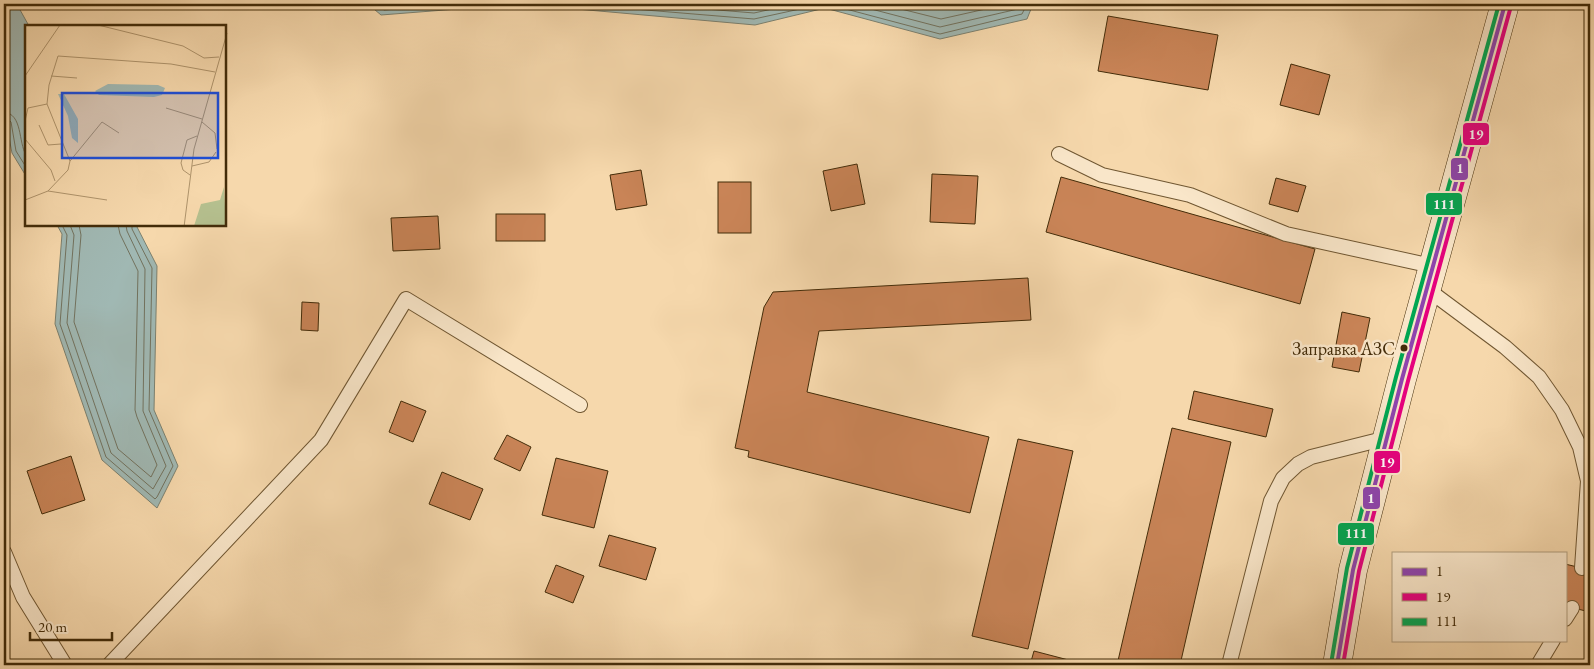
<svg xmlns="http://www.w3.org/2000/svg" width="1594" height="669" font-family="'EB Garamond',serif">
  <rect width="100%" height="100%" fill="#f6d8ac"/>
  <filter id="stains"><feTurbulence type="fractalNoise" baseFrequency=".004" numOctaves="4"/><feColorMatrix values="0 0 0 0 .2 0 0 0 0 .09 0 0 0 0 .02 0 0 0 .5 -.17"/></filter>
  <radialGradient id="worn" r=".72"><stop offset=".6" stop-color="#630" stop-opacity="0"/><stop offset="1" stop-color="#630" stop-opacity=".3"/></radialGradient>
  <g fill="#a0b8b3" stroke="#7b806f">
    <path d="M368,4H1033L1027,19L940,39L825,8L755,25L521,4L381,15Z"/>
    <path d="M19,8L29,26H26V176L12,153L4,111V9Z"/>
    <path d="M57,225H136L157,266L154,410L178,466L157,508L102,460L55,324L62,234Z"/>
  </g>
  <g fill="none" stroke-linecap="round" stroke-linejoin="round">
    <g stroke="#72725e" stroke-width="1">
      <path d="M376,4L384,10L462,4"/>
      <path d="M573,4L754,19L823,4"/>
      <path d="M645,4L754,13L795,4"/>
      <path d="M827,4L940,34L1022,14L1027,4"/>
      <path d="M852,4L940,27L1018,9L1021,4"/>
      <path d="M881,4L941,19L1008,4"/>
      <path d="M4,112C23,114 18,142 26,155"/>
      <path d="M4,119H8L11,122L16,151L26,167"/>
      <path d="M62,225L67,235L60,324L106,457L155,499L157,497L173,466L149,410L152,268L132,229V225"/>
      <path d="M70,225L74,235L67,323L111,453L153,489L166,466L143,411L145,269L127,231L126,225"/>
      <path d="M79,225L81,235L74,322L118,449L151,477L157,465L137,417L135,410L138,271L120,234L118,225"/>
    </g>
  </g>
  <g fill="#c98457" stroke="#432c09">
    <path d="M1108,16L1218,35L1208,90L1098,71Z"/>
    <path d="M1291,64L1330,75L1319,115L1280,105Z"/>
    <path d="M857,164L865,204L831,211L823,171Z"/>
    <path d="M641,170L647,205L616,210L610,175Z"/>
    <path d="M932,174L978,176L975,224L930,222Z"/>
    <path d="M1061,177L1315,249L1300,304L1046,232Z"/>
    <path d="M1276,178L1306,186L1298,212L1269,204Z"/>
    <rect x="718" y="182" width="33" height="51"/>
    <rect x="496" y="214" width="49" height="27"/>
    <path d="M438,216L440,249L393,251L391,218Z"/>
    <path d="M1028,278L1031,320L819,331L807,392L989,437L970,513L748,457L749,451L735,448L764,307L773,292Z"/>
    <path d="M302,302L319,303L318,331L301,330Z"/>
    <path d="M1342,312L1370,318L1359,372L1332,367Z"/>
    <path d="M1194,391L1273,409L1266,437L1188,419Z"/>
    <path d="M401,401L426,411L413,442L389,432Z"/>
    <path d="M1172,428L1231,442L1180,665H1117Z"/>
    <path d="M507,435L531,447L520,471L494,459Z"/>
    <path d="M1018,439L1073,451L1028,649L972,636Z"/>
    <path d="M71,456L85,500L42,514L27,471Z"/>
    <path d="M556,458L608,471L594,528L542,515Z"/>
    <path d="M442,472L483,489L470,520L429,504Z"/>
    <path d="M609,535L656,548L646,580L599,566Z"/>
    <path d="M1565,564L1590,570V612L1565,606Z"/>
    <path d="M556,565L584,576L573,603L545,592Z"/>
    <path d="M1034,651L1080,663L1079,665H1030Z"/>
  </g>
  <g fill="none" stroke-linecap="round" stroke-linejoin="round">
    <defs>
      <g id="service">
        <path d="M1059,154L1102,175L1190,195L1286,234L1432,266"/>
        <path d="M1427,289L1505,347L1539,377L1562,410L1580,447L1588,481L1582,568"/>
        <path d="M4,552L23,597L65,665"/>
        <path d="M1565,619L1572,608"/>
        <path d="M109,665L321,440L406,299L580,405"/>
        <path d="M1229,665L1271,501L1283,478L1298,464L1311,457L1387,438"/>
        <path d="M1538,665L1553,640"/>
      </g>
      <path id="secondary" d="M1337,665L1353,570L1402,379L1505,4"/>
    </defs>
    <use href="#service" stroke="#705732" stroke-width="16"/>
    <use href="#secondary" stroke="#432c09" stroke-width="29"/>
    <use href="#service" stroke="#f9e6c9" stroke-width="14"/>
    <use href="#secondary" stroke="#f9e6c9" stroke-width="28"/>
    <defs>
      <path id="bus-1" d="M1337,665L1353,570L1402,379L1505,4"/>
      <path id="bus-2" d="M1343,665L1359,571L1408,381L1511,6"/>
      <path id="bus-3" d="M1331,664L1347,568L1396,377L1499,4"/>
    </defs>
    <use href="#bus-1" stroke="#f9e6c9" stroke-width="8"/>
    <use href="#bus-2" stroke="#f9e6c9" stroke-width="8"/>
    <use href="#bus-3" stroke="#f9e6c9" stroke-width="8"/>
    <use href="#bus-1" stroke="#8e44ad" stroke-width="4"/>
    <use href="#bus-2" stroke="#e5007d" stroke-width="4"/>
    <use href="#bus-3" stroke="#00a651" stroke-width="4"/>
  </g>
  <circle fill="#432c09" stroke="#f9e6c9" stroke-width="2" cx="1404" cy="348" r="4.5"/>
  <g text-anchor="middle" stroke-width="5" stroke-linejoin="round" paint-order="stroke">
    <g font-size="18" fill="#432c09" stroke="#f9e6c9" text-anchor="end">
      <text x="1395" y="355">Заправка АЗС</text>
    </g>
  </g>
  <g transform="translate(25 25)">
    <rect width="201" height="201" fill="#f6d8ac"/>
    <path d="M199,162L201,201H169L176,179L195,175Z" fill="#b5c08f"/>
    <path d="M83,59L133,60L140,63L137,70L129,72L74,70L70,66ZM33,69H39L53,94V118L47,113L43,91Z" fill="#a0b8b3"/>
    <path fill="none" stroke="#ae936b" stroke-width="1" d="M73,0L158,21L179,33L194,32M0,51L35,0M26,51L52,53M141,83L177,94M0,96L3,83L22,79M177,97L190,108L192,124M14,100L23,120L36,119M0,114L26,145L30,156M45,136L77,97L94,108M167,141L184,137L191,127M165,150L158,145L156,138L162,115L172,111M23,166L43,145L45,136L22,79L24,60L33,31L146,39L190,47M0,175L23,166L82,175M159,202L169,124L202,8"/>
    <path fill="#1d4ed8" fill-opacity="0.15" stroke="#1d4ed8" stroke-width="2.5" d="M37,68H193V133H37Z"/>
    <rect width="201" height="201" fill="none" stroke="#432c09" stroke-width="2.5"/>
  </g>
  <g stroke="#f9e6c9" stroke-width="2">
    <rect x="1462" y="122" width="28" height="24" rx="5" fill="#e5007d"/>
    <rect x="1450" y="157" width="19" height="24" rx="5" fill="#8e44ad"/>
    <rect x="1425" y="192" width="38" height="24" rx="5" fill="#00a651"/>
    <rect x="1373" y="450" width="28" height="24" rx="5" fill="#e5007d"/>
    <rect x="1362" y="486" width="19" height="24" rx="5" fill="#8e44ad"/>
    <rect x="1337" y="522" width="38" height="24" rx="5" fill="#00a651"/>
  </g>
  <g font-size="14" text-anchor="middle" font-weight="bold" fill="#fff">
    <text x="1476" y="139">19</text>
    <text x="1460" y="173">1</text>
    <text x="1444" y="209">111</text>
    <text x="1387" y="467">19</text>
    <text x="1371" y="503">1</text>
    <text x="1356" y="538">111</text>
  </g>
  <rect width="1594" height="669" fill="none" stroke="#f6d8ac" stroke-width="20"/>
  <rect x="5" y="5" width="1584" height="659" fill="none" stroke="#432c09" stroke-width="2.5"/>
  <rect x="10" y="10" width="1574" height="649" fill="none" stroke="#432c09"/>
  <rect x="1392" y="552" width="175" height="90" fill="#f9e6c9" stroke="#b09c7c"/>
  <rect x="1402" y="568" width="25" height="8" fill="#8e44ad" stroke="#b09c7c"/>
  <text x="1436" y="576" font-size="15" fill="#432c09">1</text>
  <rect x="1402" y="593" width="25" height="8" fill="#e5007d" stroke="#b09c7c"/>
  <text x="1436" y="602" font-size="15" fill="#432c09">19</text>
  <rect x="1402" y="618" width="25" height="8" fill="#00a651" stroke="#b09c7c"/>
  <text x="1436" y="626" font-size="15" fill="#432c09">111</text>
  <path d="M30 632v8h82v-8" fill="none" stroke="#432c09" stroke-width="2.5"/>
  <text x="38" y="632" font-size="15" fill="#432c09" stroke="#f9e6c9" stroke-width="4" paint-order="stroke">20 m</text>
  <rect width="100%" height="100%" filter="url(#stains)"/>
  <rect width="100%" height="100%" fill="url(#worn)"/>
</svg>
